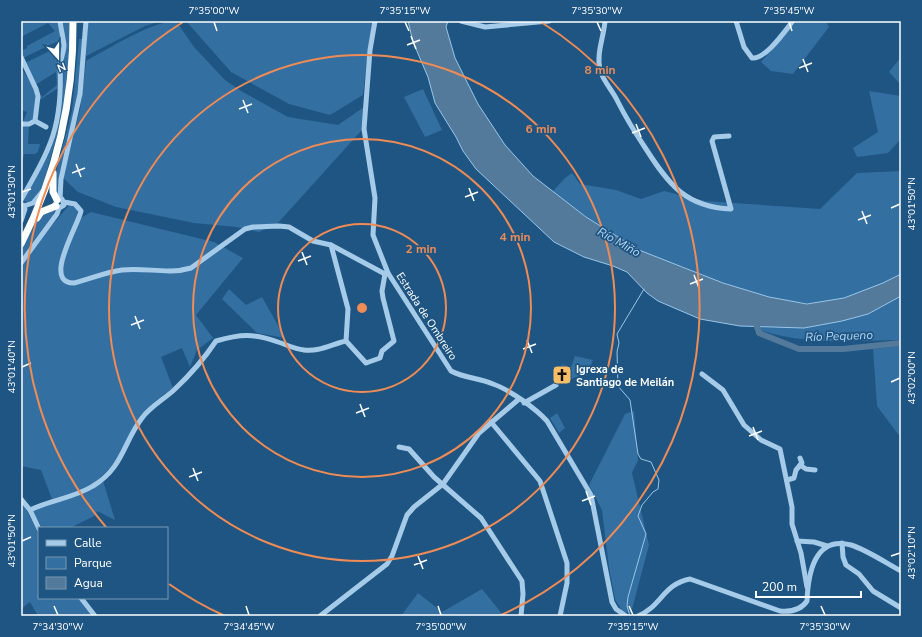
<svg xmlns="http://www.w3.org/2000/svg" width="922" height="637" font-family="'Nunito Sans',sans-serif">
  <rect width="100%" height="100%" fill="#1f5582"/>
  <g fill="#336fa1">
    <path d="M21,21H58L62,46L59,60L60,87L38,101L39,95L42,97L57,85L56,72L35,85L25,63L58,47L56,42L23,58L21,51L27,48V46L55,31L48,23L21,37Z"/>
    <path d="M62,21H69L71,30L67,88L62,118L42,188L35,200L27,202L24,201L25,198C36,176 51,155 57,131C67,96 62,58 62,21Z"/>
    <path d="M88,21H161L145,26L86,56Z"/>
    <path d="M176,21L194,47L225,80L241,91L288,117L338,125L364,107L361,131L277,224L259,232L236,227L194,223L116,207L78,192L63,178L80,109L86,61C108,49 152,21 176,21Z"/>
    <path d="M186,21H374L368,49L363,95L330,115L289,104L231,72Z"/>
    <path d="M797,21H826L829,27L793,74L771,71L761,62Z"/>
    <path d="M79,39H83L78,101L59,194L56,196V172L72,111Z"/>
    <path d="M901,57V85L889,72Z"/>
    <path d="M23,71L33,85L36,97L33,120L23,122L27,112L21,110V72Z"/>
    <path d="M423,89L442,130L425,137L404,97Z"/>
    <path d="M869,91L901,96V139L888,153L857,157L853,148L878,132Z"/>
    <path d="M21,125H29L28,144H40L38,152L35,154H24L21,168Z"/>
    <path d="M901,171V274C875,288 836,305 806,303C764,300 722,283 684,267C669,262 652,257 638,249C608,233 580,213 553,191L565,178L572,173L580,184L616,190L641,199L664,191L705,201L820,209L857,173Z"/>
    <path d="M70,204C78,208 79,212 77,220L91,212L214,242L243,258L196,315L213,338L197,350L190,367L182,348L161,357L173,388L155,401L140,416L117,461L94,484L77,492L52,499L41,470L21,466V266L49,229Z"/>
    <path d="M55,210L54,214L21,260V249L42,213Z"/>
    <path d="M229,289L246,305L262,297L285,338L257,333L222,299Z"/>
    <path d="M901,296V340C854,341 806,345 760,330L759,327L804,328L868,314Z"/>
    <path d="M901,346V434H898L877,406L873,349Z"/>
    <path d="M575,356L593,360L587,375L576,377L559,384L555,379L562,364L571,367Z"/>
    <path d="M634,411L638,460L632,473L649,545L631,613L623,612L615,599L609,568L602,510L589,485L625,414Z"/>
    <path d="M557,413L565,428L559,433L550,418Z"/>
    <path d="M103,481L115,520L97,511L96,515L70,528H42L32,511Z"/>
    <path d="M23,503L39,535V598H79L94,616H57L56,614L53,616H38L30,602L21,609V505Z"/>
    <path d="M482,589L503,615L401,616L418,593L442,612Z"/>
  </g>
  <path fill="#53799b" stroke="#99c7ea" d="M408,21H448L446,27L455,58L478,104L505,145L533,176L586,217L639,250L723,283L769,297L807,304L844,298L883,283L901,274V296L868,314L842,321L804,328L740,326L700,319L658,301L647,293L627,272L613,266L584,257L554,242L476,169L463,151L456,137L435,103L428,77L413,42Z"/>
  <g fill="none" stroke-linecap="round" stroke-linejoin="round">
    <path stroke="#99c7ea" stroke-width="1" d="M630,616L627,606L628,597L646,534L638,516L642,505L653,492L658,489L659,480L651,462L641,459L638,454L630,400L618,386L617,352L619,343L617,334L644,289"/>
    <path stroke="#53799b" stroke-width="6" d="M755,320L759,333L799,349H843L901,343"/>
    <g stroke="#a5cbe9" stroke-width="5">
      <path d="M375,21L370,50L364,129L375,198L373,235L388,273L451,371C464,378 479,378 493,384C510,390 535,408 547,421L591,495L612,602L616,609L626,616"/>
      <path d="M461,21L485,27L549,21"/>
      <path d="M605,21C604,36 596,54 600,70C603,81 613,91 618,102C626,118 636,134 646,149C669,185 686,207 731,209L712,141L714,137L729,136"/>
      <path d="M736,21L744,47L752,58C765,60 785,31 793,21"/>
      <path d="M21,57L36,89L38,96L35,121L29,124H21"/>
      <path d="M35,121L46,127"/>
      <path d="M60,199L61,179L80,94L86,21"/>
      <path d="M21,200C50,149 63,127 60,66C60,59 64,53 64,45C63,37 61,29 60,21"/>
      <path d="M64,202L75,204L81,211C78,226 42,283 74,283C90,279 106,272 122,270C145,267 168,275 191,268L245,229L253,227L279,226L289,227L313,241L331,245L385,274L388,273"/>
      <path d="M24,206L33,203L42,192"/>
      <path d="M59,208L64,205L62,199"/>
      <path d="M21,221L25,209L23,205"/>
      <path d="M21,263L57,214L59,208L55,204"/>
      <path d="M346,341L366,363L380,358L382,351L394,341L383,298L382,291L385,274"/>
      <path d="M702,374L723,390L744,425L761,440L780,449L792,507V524L801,553L807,587"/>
      <path d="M524,403L556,385"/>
      <path d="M491,422L540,481L567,563V583L560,616"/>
      <path d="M399,447L409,449L434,477L481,518L522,581L523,594L521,616"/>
      <path d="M800,465L806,469L815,470"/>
      <path d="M787,480L794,478L796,470L802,463L800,458"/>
      <path d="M21,499L30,510L39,529"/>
      <path d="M30,510C50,500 74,498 93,486C123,468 123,443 142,418C151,406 163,400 174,390C190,375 204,359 216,341C240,334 254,333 278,342C287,345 295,349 304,350C319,352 332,344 346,341L348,309L331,245"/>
      <path d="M797,541L814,542L827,546"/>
      <path d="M842,543L843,557L846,565L859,574L873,591L901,608"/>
      <path d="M81,598L95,616"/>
      <path d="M320,616L387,564L392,556L407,515L414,507L443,484L479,433L519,399"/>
      <path d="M638,616C661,607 663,584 690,579L780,611C791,612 801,610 807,601C808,575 814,535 851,545C867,550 886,563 901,571"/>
    </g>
    <g stroke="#fff" stroke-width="7">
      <path d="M53,173V192L57,200"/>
      <path d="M37,218L41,212L56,206"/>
      <path d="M21,244C57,174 74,100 73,21"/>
    </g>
  </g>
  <path fill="none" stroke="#fff" stroke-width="1.5" d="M214,22L217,31M405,22L409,31M597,22L601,31M789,22L792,31M411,36L416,49M407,45L420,40M803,59L808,72M799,68L812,63M243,100L248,113M239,109L252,104M636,124L641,137M632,133L645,128M76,164L81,177M72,173L85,168M469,188L474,201M22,192L31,189M465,197L478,192M891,208L900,204M862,211L867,224M858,220L871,215M302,252L307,265M298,261L311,256M694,275L699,288M690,284L703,279M135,316L140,329M131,325L144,320M527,340L532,353M523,349L536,344M22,367L31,363M891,382L900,378M360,404L365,417M356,413L369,408M753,427L758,440M749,436L762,431M193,468L198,481M189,477L202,472M586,491L591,505M582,501L595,496M22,541L31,537M418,556L423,569M891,556L900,553M414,565L427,560M54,606L58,615M246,606L249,615M438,606L441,615M629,606L633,615M821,606L825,615"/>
  <g fill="none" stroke="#ef8b55" stroke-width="2">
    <circle cx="362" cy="308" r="84"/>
    <circle cx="362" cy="308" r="169"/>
    <circle cx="362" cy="308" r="253"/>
    <path d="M225 616A337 337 0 0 1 169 584M106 527A337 337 0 0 1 183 22M541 22A337 337 0 0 1 499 616"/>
  </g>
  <defs>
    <symbol id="church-square" viewBox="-11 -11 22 22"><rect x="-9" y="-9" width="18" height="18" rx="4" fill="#f7be65" stroke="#1f5582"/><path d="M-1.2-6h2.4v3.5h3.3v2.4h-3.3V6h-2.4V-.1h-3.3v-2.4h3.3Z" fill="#111"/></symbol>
  </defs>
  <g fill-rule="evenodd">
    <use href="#church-square" x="551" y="364" width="22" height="22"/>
  </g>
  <g text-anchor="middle" stroke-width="3.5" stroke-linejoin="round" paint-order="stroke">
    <g font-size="11" fill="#fff" stroke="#1f5582">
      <text transform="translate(427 316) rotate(57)" y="4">Estrada de Ombreiro</text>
    </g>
    <g font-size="11" font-weight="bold" fill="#fff" stroke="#1f5582" text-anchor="start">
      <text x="576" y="373">Igrexa de<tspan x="576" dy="13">Santiago de Meilán</tspan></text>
    </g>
    <g font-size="12" font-style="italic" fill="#b1d4f1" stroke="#1f5582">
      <text transform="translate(619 242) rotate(29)" y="4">Río Miño</text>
      <text transform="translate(839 336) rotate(-2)" y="4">Río Pequeno</text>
    </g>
  </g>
  <circle cx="362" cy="308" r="6" fill="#ef8b55" stroke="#1f5582" stroke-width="2"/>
  <g font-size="12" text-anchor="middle" font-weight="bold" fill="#ef8b55" stroke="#1f5582" stroke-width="3.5" stroke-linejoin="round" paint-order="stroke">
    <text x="600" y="74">8 min</text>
    <text x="541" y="133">6 min</text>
    <text x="515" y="241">4 min</text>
    <text x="421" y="253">2 min</text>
  </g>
  <rect width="922" height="637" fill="none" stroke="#1f5582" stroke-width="44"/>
  <rect x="38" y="527" width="130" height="72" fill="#1f5582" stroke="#7999b4"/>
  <rect x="46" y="540" width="20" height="6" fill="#a5cbe9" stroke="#7999b4"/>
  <text x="74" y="547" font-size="12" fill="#ffffff">Calle</text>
  <rect x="46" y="557" width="20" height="12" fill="#336fa1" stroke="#7999b4"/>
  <text x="74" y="567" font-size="12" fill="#ffffff">Parque</text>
  <rect x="46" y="577" width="20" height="12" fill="#53799b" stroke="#7999b4"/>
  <text x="74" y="587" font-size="12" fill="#ffffff">Agua</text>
  <g transform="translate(58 58) rotate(159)" stroke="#1f5582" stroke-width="3" paint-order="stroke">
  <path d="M0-3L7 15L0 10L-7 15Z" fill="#ffffff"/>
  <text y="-6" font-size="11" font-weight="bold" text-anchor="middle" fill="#ffffff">N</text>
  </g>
  <path d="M756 591v6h105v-6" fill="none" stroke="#ffffff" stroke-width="2"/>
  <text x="762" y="591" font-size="12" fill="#ffffff" stroke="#1f5582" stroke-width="3" paint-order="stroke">200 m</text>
  <rect x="22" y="22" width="878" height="593" fill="none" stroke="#fff" stroke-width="1.5"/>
  <g font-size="10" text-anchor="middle" fill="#fff">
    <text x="214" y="14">7°35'00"W</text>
    <text x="405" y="14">7°35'15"W</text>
    <text x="597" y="14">7°35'30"W</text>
    <text x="789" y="14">7°35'45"W</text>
    <text transform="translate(11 192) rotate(-90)" y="4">43°01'30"N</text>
    <text transform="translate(911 204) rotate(-90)" y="4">43°01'50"N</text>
    <text transform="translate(11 367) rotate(-90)" y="4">43°01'40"N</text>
    <text transform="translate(911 378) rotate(-90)" y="4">43°02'00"N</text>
    <text transform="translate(11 541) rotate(-90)" y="4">43°01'50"N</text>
    <text transform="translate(911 553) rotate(-90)" y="4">43°02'10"N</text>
    <text x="58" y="630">7°34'30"W</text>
    <text x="249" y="630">7°34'45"W</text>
    <text x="441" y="630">7°35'00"W</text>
    <text x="633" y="630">7°35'15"W</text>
    <text x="825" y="630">7°35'30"W</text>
  </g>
</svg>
